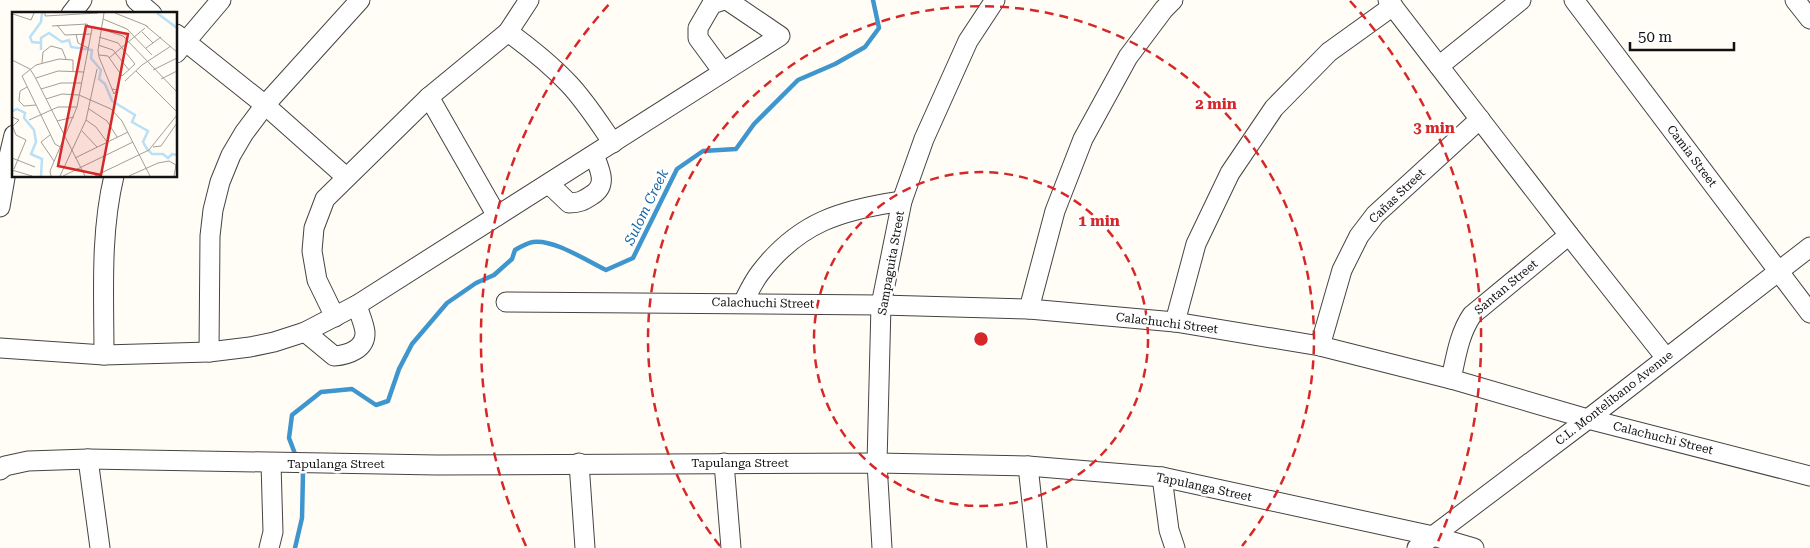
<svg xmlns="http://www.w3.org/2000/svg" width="1810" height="548" font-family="'Roboto Serif',serif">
  <rect width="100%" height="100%" fill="#fffdf5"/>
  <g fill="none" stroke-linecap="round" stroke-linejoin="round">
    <g stroke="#3f96cf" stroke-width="4.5">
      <path d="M297,459L289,438L292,415L321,392L352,389L376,405L388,401L399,369L412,344L447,303L476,283L494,275L512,259L515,250C520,247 527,243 533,242C554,239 587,261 606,270L633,258L677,169L703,151L736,149L754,124L798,80L835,64L865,47L879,28L873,0"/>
      <path d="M295,548L302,518L303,473L301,468"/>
    </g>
    <defs>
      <g id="minor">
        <path d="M136,0L152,14"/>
        <path d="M1388,0L1569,235L1666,358"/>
        <path d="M1574,0L1810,313"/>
        <path d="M1795,0L1810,19"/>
        <path d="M71,14L82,0"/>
        <path d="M508,32C530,48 551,65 569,84C586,102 599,123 613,143"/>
        <path d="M176,34L265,105L346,177"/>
        <path d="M176,53L221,0"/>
        <path d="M1439,66L1521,0"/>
        <path d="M723,72L698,38V28L712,4L724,0"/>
        <path d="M429,97L497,216"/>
        <path d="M549,184L569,203C579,203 583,201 592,195C608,185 600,170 594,155"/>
        <path d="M0,207L8,160L14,135"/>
        <path d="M506,302L881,305L1029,309L1175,322L1320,346L1451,379L1588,419L1810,476"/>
        <path d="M743,303C748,293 753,282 760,273C799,222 841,210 902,201"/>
        <path d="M1029,309L1055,211L1083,139L1128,57L1164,9L1173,0"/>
        <path d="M335,317L317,280L312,251L314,228L325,199L429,97L508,32L529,0"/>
        <path d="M1175,322L1196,244L1230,173L1274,108L1329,52L1393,6"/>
        <path d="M305,332L334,356C348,355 366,349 365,332C364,323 359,313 357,305"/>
        <path d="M1320,346L1342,270L1359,236L1375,215L1480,119"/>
        <path d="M0,348L104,355L209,352L250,347L274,342L305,332L357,305L780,36L727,0"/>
        <path d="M209,352L210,236L213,210L220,182L231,155L244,133L265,105L360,0"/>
        <path d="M104,355C104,296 100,234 114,176"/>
        <path d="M1451,379C1456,357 1459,334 1472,315L1569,235"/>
        <path d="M88,459L100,548"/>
        <path d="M579,463L585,548"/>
        <path d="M724,463L731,548"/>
        <path d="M1028,466L1037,548"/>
        <path d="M0,470L5,466L28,461L88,459L437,465L877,463L1028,466L1162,477L1433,536L1474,548"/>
        <path d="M1162,477L1169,530L1175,548"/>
        <path d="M269,548L273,532L271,463"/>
        <path d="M882,548L877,463L881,305L902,201L924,139L968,41L995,0"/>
        <path d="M1417,548L1588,419L1810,247"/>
      </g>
    </defs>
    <use href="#minor" stroke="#444" stroke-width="21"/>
    <use href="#minor" stroke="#fff" stroke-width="19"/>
  </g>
  <g fill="none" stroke="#d62828" stroke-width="2.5" stroke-dasharray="9 6">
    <circle cx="981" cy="339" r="167"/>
    <path d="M720 546A333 333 0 1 1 1242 546"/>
    <path d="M526 546A500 500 0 0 1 612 1M1350 1A500 500 0 0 1 1436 546"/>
  </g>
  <g text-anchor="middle" stroke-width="5" stroke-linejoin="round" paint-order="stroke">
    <g font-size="12" fill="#111" stroke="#fff">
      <text transform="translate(1692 156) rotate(53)" y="4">Camia Street</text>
      <text transform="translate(1397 196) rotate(-44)" y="4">Cañas Street</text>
      <text transform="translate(891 263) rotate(-80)" y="4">Sampaguita Street</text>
      <text transform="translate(1506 287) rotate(-40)" y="4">Santan Street</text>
      <text transform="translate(763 303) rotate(1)" y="4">Calachuchi Street</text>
      <text transform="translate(1167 323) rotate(7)" y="4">Calachuchi Street</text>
      <text transform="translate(1614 398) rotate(-38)" y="4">C.L. Montelibano Avenue</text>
      <text transform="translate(1663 438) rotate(14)" y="4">Calachuchi Street</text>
      <text x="740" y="467">Tapulanga Street</text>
      <text x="336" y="468">Tapulanga Street</text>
      <text transform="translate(1204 487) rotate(12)" y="4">Tapulanga Street</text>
    </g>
    <g font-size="14" font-style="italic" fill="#1768a6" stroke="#fff">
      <text transform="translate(646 207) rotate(-64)" y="5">Sulom Creek</text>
    </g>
  </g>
  <g transform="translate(12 12)">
    <rect width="165" height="165" fill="#fffdf5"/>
    <path fill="none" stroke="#b9e0f7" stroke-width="2.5" d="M145,1L165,16M30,31L20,30L18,25L29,10L30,1M29,38V26L37,21L50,30L57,28L59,35L80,38L79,46L89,58L87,67L93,72L100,89L123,103L120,110L136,119L131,130L135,137L140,142H151L156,146L160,142L165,143M0,99L5,97L13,101L12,106L22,118L24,130L19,142L30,147L29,164"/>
    <path fill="none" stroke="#a09f9a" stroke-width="1" d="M33,1V4L86,1M92,1L86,38L87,45L102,82L105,78L100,77M103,1L133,13M1,2L19,8L22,1M91,7L115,17L140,43M45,13L53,23L79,22M136,15L133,13L165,40M89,17L111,24L165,80M130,20L141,31M64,22L66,31L76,36M86,33L101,38L117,58M134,36L149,25M87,43L96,44L110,64L123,52L106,31L87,25M97,46L133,16M0,48L18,57L23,65L73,164M30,51L31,40L39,34L50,37L54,47M141,58L165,46M124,59L165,100M24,66L46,59L72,60M149,67L165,59M113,69L130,53L159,34M15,75L8,79L7,89L12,94L24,93M29,77L49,71H69M34,87L50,82L67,83L99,97L110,109L138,164M77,97L95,109L105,125M0,105L7,108L1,114M17,108L46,95H65M74,108L84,115L95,130M45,109L62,105M0,113L4,123L14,128L2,157M70,119L85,135M38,123L29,130L42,149M48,135L43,132L10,64L24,53L47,47L61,48V59M141,135L149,134L165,111M0,146L23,155M63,146L116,120M0,158L20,164M39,164L38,159L65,95L80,17L75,12L40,14M48,164L74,108L85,57M51,164L121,130M83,164L137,138L165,103M117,164L146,151L157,149L164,153L162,164"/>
    <path fill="#d62828" fill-opacity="0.15" stroke="#d62828" stroke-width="2.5" d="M74,14L116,22L89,163L46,154Z"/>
    <rect width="165" height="165" fill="none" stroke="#111" stroke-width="2.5"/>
  </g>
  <circle cx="981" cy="339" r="8" fill="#d62828" stroke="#fff" stroke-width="2.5"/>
  <g font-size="15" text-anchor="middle" font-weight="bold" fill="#d62828" stroke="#fff" stroke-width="5" stroke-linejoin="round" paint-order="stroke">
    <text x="1216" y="109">2 min</text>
    <text x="1434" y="133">3 min</text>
    <text x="1099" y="226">1 min</text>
  </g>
  <path d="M1630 42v8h104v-8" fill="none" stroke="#111111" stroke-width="2.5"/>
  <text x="1638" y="42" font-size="15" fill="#111111" stroke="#ffffff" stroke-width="4" paint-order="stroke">50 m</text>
</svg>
